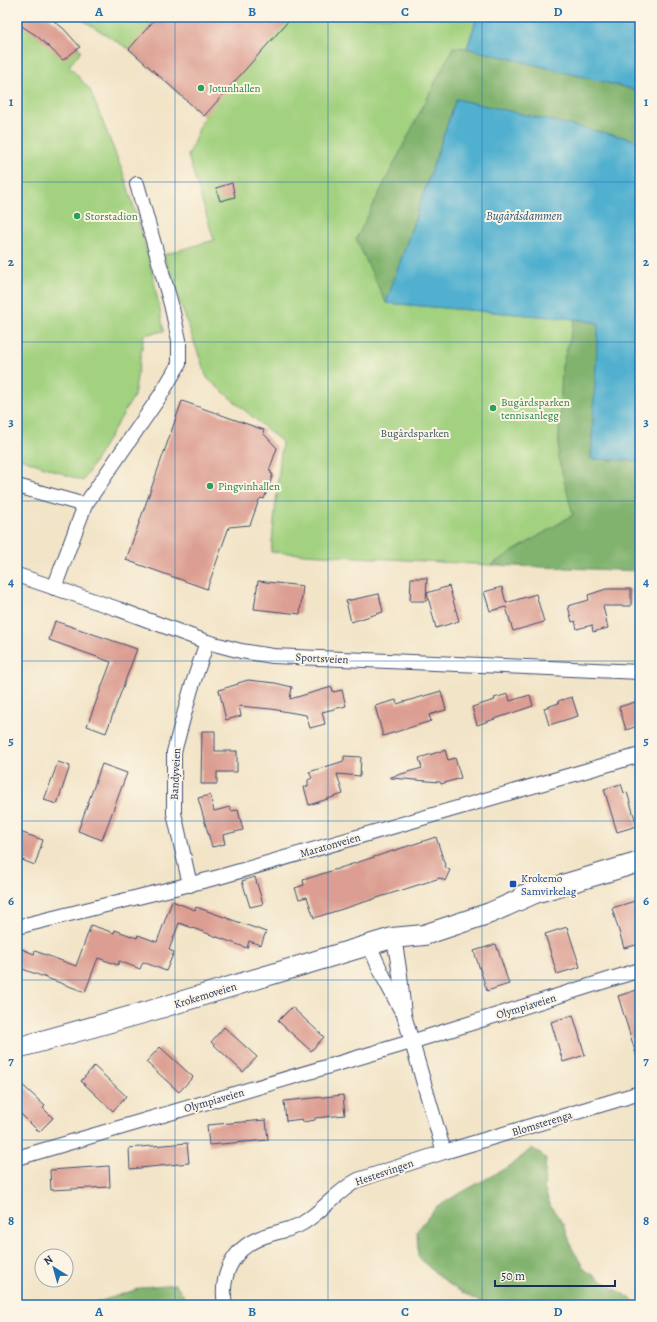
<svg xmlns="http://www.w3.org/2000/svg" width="657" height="1322" font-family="Alegreya,serif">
  <rect width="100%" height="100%" fill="#fcf5e5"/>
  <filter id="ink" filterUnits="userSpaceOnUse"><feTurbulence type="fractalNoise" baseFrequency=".025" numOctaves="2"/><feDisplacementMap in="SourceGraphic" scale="8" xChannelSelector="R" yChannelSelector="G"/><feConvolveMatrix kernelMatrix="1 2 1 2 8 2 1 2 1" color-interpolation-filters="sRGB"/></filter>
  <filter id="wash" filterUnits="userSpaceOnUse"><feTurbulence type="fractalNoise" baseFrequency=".012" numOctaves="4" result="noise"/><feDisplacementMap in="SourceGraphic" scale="16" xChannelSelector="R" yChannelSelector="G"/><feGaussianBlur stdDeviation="0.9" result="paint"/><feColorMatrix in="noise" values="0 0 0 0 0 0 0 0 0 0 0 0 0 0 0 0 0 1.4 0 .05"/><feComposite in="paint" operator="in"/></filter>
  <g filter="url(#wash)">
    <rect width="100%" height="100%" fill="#f2e4c7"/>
    <g fill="#a2d17f" stroke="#5e806e">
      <path d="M17,17L57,25L81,51L69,66L90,90L124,175L149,257L164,331L144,335L134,396L83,481L17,457Z"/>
      <path d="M78,17H477L467,48L456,99L386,303L575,319L573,515L491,565L271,552L282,442L207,378L163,255L214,240L188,156L204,116L129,49Z"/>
    </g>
    <g fill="#81b36e" stroke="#4e7166">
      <path d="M453,47L467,48L640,91V141L456,99L386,303L356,239Z"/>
      <path d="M575,319L599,323L591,459L640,461V571L491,565L573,515L558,457L562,366Z"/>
      <path d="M532,1148L546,1158L544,1188L551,1207L564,1224L572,1248L585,1270L630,1298L637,1305H485L453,1287L433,1271L418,1257L417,1231L437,1206L513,1164Z"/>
      <path d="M176,1284L183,1294L186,1305H89L144,1287Z"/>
    </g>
    <g fill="#51b0cf" stroke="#367096">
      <path d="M477,17H640V91L467,48Z"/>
      <path d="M456,99L640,141V461L591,459L598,323L575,319L386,303Z"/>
    </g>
    <g id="blocks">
      <g fill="#dc9e92">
        <path d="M17,17H49L64,29L80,47L63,60L37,36L17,23Z"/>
        <path d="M157,17H292L204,116L129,49Z"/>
        <path d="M232,183L235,197L220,201L216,188Z"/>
        <path d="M182,401L264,430L263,433L277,448L269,471H271V474H273L264,499L261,498L259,500L250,525L229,527L207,589L126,560Z"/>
        <path d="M411,578H427L426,601H410Z"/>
        <path d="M258,581L303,586L300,614L254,609Z"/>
        <path d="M449,586L459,621L436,628L427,593Z"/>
        <path d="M502,587L506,603L536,594L544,622L513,631L506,607L490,611L484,592Z"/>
        <path d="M606,589H631V606H603L608,628L593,632L592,625L577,629L575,621L572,622L568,606L589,600L588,595Z"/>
        <path d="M379,594L383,612L351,622L346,601Z"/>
        <path d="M55,621L137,649L106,733L87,726L111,662L49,640Z"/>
        <path d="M248,680L275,683L292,687L290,699L332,687L333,692L342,690L346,706L322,712L325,724L310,728L306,715L271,709L239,706L241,716L226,720L219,690L238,684V683Z"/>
        <path d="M441,691L446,710L429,715L431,721L383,736L375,706L396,700L397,704Z"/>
        <path d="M508,694L510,701L530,695L533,706L477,725L472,707L495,700L494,698Z"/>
        <path d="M572,697L578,716L549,725L544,708L559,703L558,701Z"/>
        <path d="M635,702L636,704L640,703V725L626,730L619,707Z"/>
        <path d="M202,731H215V751H237V772H217V784H201Z"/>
        <path d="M445,750L448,760L455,758L461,778L441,784L440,782L391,778V777L422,768L419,758Z"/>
        <path d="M344,756L361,757L360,776L337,774L343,794L309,805L304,787L308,786V780L312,778L309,772L344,761Z"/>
        <path d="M58,762L70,766L57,804L44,800Z"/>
        <path d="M102,764L127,773L102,840L78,831Z"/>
        <path d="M621,784L624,793L627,792L637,826L617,832L604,789Z"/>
        <path d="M210,795L214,811L230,807L231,811L238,810L243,830L223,835L225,844L212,847L198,798Z"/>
        <path d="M17,831L43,840L35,865L17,858Z"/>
        <path d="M436,837L446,868L450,870L445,881L440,878L314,918L307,897L299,899L295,888L304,885L303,880Z"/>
        <path d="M255,877L263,904L250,907L242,881Z"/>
        <path d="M172,901L195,910L196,907L266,932L261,945L249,941L247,948L179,923L169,950L174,952L166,971L143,962L140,969L119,961L118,965L98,958L85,992L17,967V947L34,954L35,951L76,966L91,925L114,933L115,930L137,938L138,935L157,942Z"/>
        <path d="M635,901L640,919V944L624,948L612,908Z"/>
        <path d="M567,927L580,967L557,974L545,934Z"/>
        <path d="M496,944L509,984L487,991L474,951Z"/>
        <path d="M640,989V1057H637L618,996Z"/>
        <path d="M292,1007L324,1037L311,1051L278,1021Z"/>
        <path d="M573,1015L585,1055L563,1062L551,1022Z"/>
        <path d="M224,1027L257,1057L243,1072L211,1042Z"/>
        <path d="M160,1047L193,1077L179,1092L146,1062Z"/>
        <path d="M94,1066L126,1096L113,1111L81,1081Z"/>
        <path d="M17,1080L45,1106L43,1108L53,1118L39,1132L17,1110Z"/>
        <path d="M343,1095L345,1115L315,1118V1120L303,1122L302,1119L286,1121L284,1101Z"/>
        <path d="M266,1120L268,1140L209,1145L207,1125Z"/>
        <path d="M187,1143L189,1163L130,1169L129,1148Z"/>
        <path d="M109,1166L110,1187L51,1190L50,1170Z"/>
      </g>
    </g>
  </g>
  <g filter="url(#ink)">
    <use href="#blocks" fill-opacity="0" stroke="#3b4a6e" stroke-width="1"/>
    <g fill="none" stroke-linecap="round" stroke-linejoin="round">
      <defs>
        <g id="street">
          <path d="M17,486L85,505"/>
          <path d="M17,575L118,609L207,642L241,651L273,656L640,672"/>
          <path d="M54,588L85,505L160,396L179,364V340L171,304L137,184"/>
          <path d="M190,885L174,813V752L191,689L207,642"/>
          <path d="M17,927L219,877L640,755"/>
          <path d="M369,945L385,980L401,1010"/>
          <path d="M444,1152L640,1093"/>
          <path d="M17,1158L411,1042L640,970"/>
          <path d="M225,1305C220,1277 232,1249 260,1238C273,1232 290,1231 303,1223C323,1211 337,1191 358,1180L444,1152L404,1015L400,975L396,950L392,938"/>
        </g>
        <g id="secondary">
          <path d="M523,895L535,893L640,862"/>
          <path d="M17,1048L150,1011L392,938L424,935L490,913L535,893"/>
        </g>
      </defs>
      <use href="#street" stroke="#3b4a6e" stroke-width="16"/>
      <use href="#secondary" stroke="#3b4a6e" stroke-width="22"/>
      <use href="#street" stroke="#fff" stroke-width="14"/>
      <use href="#secondary" stroke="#fff" stroke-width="20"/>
    </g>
  </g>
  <path fill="none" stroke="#1f6fb2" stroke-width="1" stroke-opacity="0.55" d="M175,17V1305M328,17V1305M482,17V1305M17,182H640M17,342H640M17,501H640M17,661H640M17,821H640M17,980H640M17,1140H640"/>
  <g fill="#2e9e5b" stroke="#fcf5e5" stroke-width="1.5">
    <circle cx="201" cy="88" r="4"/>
    <circle cx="77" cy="216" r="4"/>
    <circle cx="493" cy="408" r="4"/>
    <circle cx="210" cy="486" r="4"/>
  </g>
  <rect fill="#1a4fb4" stroke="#fcf5e5" stroke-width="1.5" x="509" y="880" width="8" height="8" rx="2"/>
  <g text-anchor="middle" stroke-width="4" stroke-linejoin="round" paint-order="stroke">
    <g font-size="11" fill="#27864d" stroke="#fcf5e5" text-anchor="start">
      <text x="209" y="92">Jotunhallen</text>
      <text x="85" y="220">Storstadion</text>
      <text x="501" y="406">Bugårdsparken<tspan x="501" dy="13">tennisanlegg</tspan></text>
      <text x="218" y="490">Pingvinhallen</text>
    </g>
    <g font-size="11" fill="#3d5866" stroke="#fcf5e5">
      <text x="415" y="437">Bugårdsparken</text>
    </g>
    <g font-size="11" fill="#1b2f5e" stroke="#fcf5e5">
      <text transform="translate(322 658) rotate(3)" y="4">Sportsveien</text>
      <text transform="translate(175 774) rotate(-87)" y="4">Bandyveien</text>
      <text transform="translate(330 845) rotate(-16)" y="4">Maratonveien</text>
      <text transform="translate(205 995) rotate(-17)" y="4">Krokemoveien</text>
      <text transform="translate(526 1006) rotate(-17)" y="4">Olympiaveien</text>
      <text transform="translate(214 1100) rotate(-16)" y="4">Olympiaveien</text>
      <text transform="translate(542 1123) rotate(-17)" y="4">Blomsterenga</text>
      <text transform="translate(384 1172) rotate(-19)" y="4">Hestesvingen</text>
    </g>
    <g font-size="11" fill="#164399" stroke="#fcf5e5" text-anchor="start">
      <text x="521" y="882">Krokemo<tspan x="521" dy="13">Samvirkelag</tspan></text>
    </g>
    <g font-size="12" font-style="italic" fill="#2b5680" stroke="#fcf5e5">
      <text x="524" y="220">Bugårdsdammen</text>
    </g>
  </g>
  <rect width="657" height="1322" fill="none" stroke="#fcf5e5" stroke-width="44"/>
  <g transform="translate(54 1268) rotate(323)"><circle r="19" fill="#fcf5e5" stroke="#a2a6af"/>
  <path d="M0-3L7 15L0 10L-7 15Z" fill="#1f6fb2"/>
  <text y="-6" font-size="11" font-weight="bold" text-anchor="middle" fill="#1b2f5e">N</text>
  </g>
  <path d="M495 1280v6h120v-6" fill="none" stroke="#1b2f5e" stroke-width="2"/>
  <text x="501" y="1280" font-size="12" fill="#1b2f5e" stroke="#fcf5e5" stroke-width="3" paint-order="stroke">50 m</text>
  <rect x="22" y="22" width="613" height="1278" fill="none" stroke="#1f6fb2" stroke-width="1.5"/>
  <g font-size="13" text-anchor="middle" font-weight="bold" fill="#1f6fb2">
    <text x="99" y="16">A</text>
    <text x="252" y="16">B</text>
    <text x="405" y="16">C</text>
    <text x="558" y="16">D</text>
    <text x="11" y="106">1</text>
    <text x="646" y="106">1</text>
    <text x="11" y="266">2</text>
    <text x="646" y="266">2</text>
    <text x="11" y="426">3</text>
    <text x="646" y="426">3</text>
    <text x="11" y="586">4</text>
    <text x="646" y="586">4</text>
    <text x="11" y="745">5</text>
    <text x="646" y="745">5</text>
    <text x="11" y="905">6</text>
    <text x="646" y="905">6</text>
    <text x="11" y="1065">7</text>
    <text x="646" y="1065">7</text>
    <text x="11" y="1225">8</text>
    <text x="646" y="1225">8</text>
    <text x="99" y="1316">A</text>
    <text x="252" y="1316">B</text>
    <text x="405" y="1316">C</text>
    <text x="558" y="1316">D</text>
  </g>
</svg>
